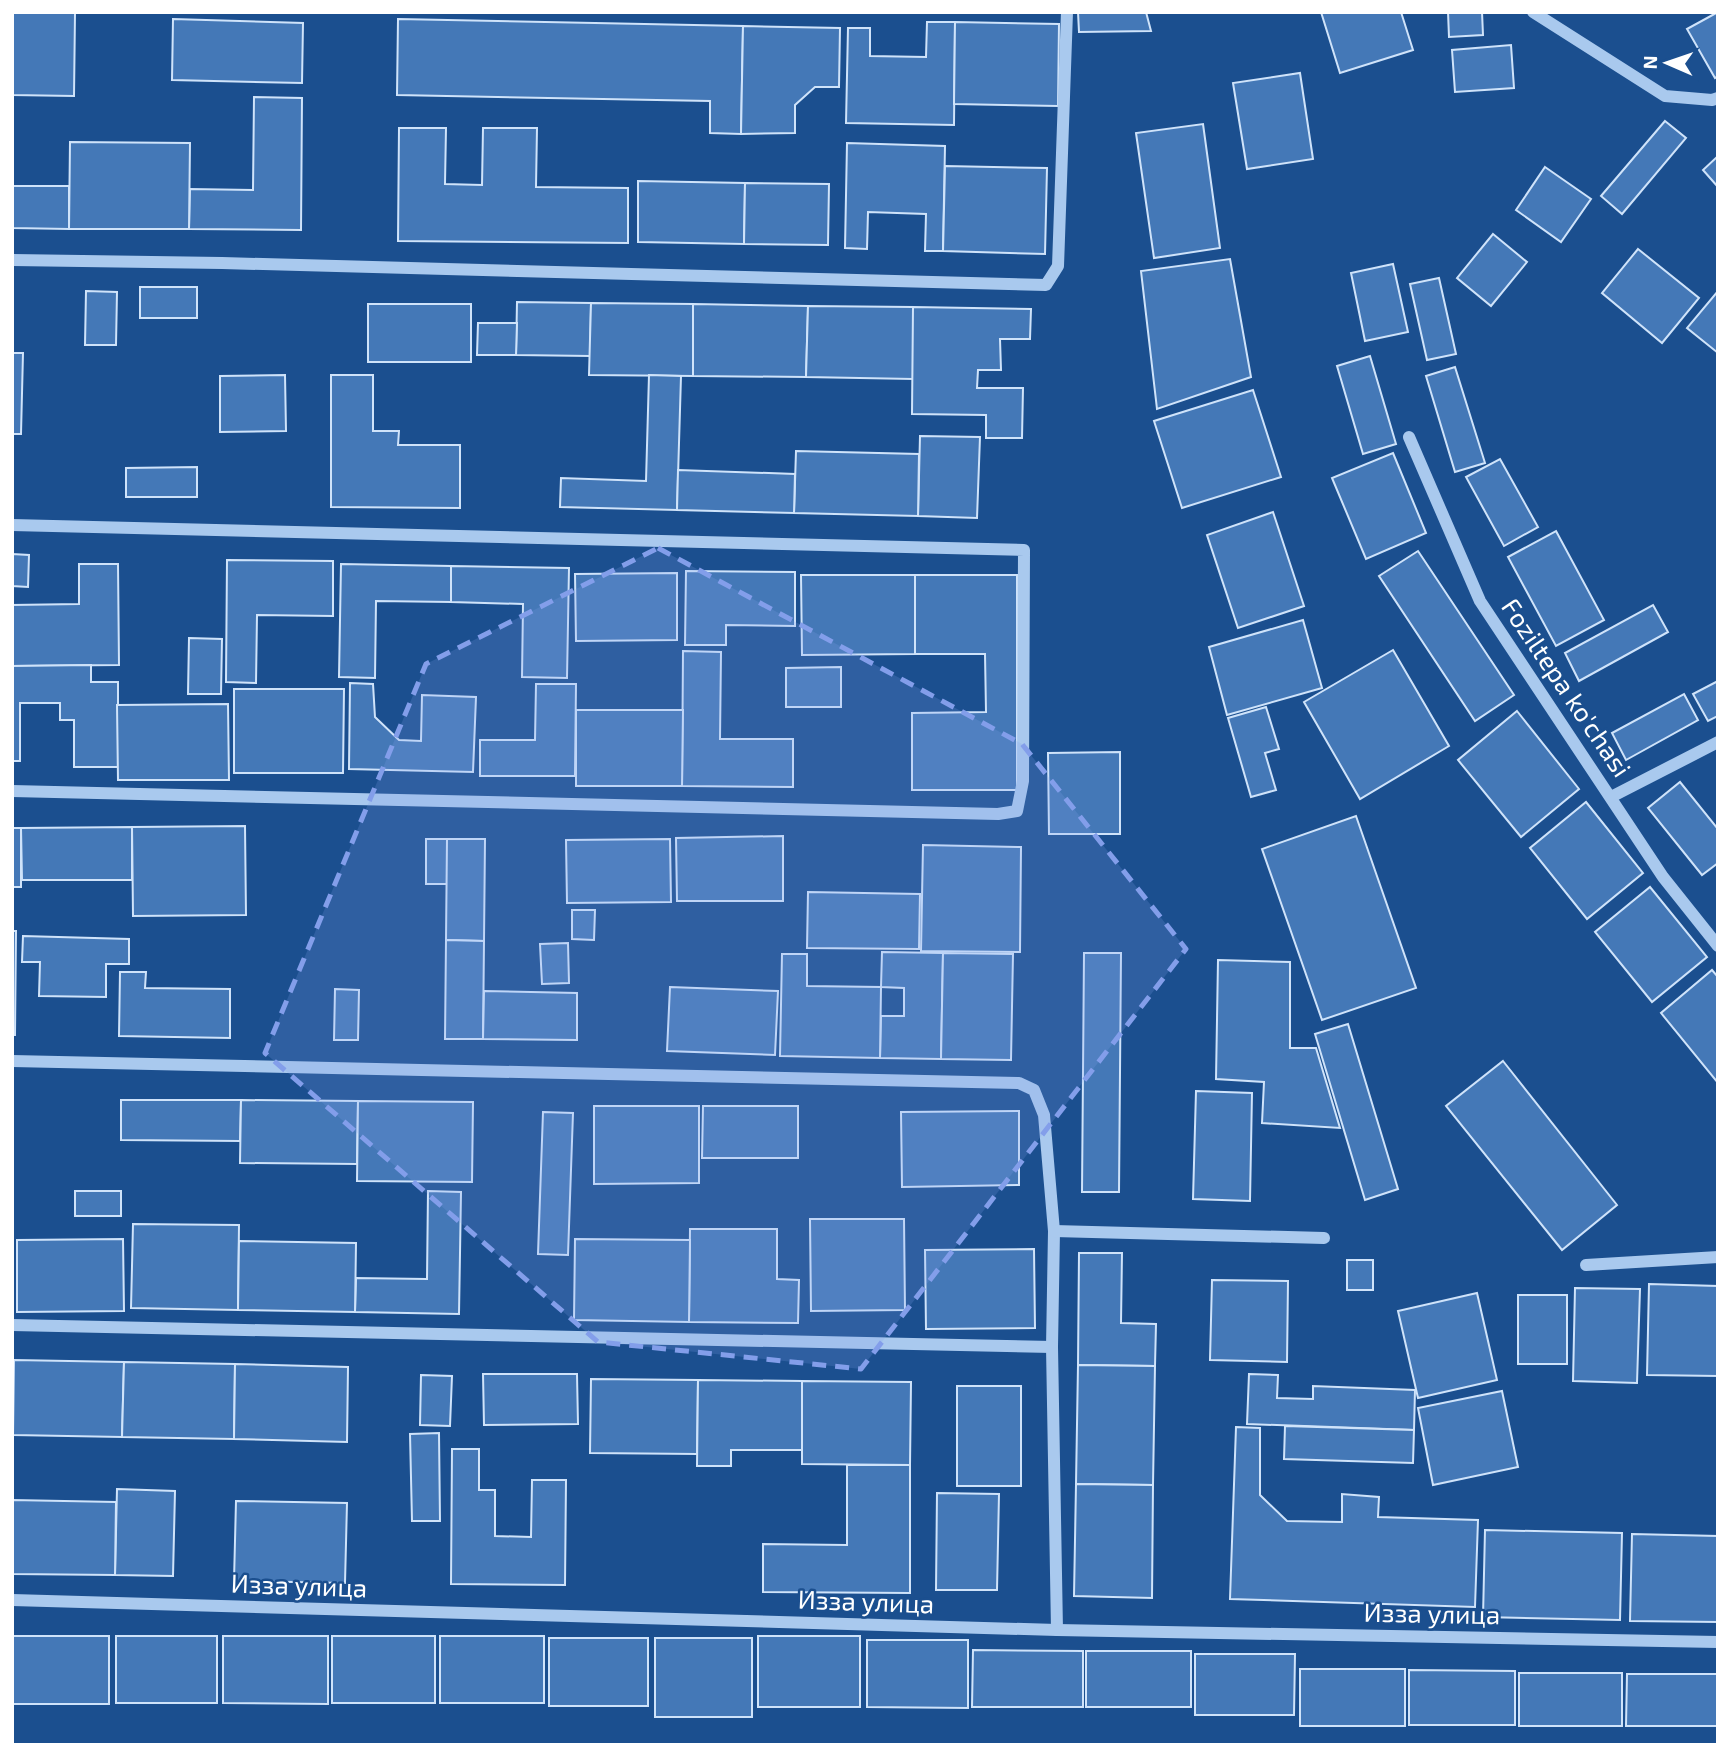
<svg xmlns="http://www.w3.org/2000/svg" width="1730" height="1757" font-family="'Exo 2',sans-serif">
  <rect width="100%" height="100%" fill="#1b4f8f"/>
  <g fill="#4478b7" stroke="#cfe3fa" stroke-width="2">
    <path d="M12,12L75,13L74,96L12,95Z"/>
    <path d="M1078,12H1146L1151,31L1079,32Z"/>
    <path d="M1321,12H1401L1413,50L1340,73Z"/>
    <path d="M1448,12H1482L1483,35L1449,37Z"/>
    <path d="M1718,12V76L1715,78L1687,29Z"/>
    <path d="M173,19L303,23L302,83L172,80Z"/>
    <path d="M398,19L743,26L741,134L710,133V101L397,95Z"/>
    <path d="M927,22H955L954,125L846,123L848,28H870V56L926,57Z"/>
    <path d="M955,22L1059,24L1058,106L954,104Z"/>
    <path d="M743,26L840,28L839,87H815L795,105V133L741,134Z"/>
    <path d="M1511,45L1514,88L1455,92L1452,50Z"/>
    <path d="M1300,73L1313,159L1247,169L1233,83Z"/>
    <path d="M254,97L302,98L301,230L189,229L190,189L253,190Z"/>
    <path d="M1665,121L1686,138L1622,214L1601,196Z"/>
    <path d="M1203,124L1220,248L1154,258L1136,133Z"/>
    <path d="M399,128H446L445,184L482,185L483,128H537L536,187L628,188V243L398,241Z"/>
    <path d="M70,142L190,143L189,229H69Z"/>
    <path d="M847,143L945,146L943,251H925L926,214L868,212L867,249L845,248Z"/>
    <path d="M1718,156V187L1703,170Z"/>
    <path d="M945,166L1047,168L1045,254L943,251Z"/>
    <path d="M1545,167L1591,199L1561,242L1516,210Z"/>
    <path d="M638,181L745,183L744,244L638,242Z"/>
    <path d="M745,183L829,184L828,245L744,244Z"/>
    <path d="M12,186H69V229L12,228Z"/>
    <path d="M1493,234L1527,262L1491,306L1457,278Z"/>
    <path d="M1638,249L1699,298L1662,343L1602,293Z"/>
    <path d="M1230,259L1251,377L1157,409L1141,271Z"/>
    <path d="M1393,264L1408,332L1365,341L1351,273Z"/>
    <path d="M1439,278L1456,354L1427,360L1410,284Z"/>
    <rect x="140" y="287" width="57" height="31"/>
    <path d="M86,291L117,292L116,345H85Z"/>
    <path d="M1718,291V353L1687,328Z"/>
    <path d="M517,302L591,303L590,356L516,355Z"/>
    <path d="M591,303L693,304V376L589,375Z"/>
    <rect x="368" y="304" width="103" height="58"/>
    <path d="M693,304L808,306L806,377L693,376Z"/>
    <path d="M808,306L913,307V379L806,377Z"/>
    <path d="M913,307L1031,309L1030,339H1000L1001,370H978L977,388H1023L1022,438H986V415L912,414Z"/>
    <path d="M478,323H517L516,355H477Z"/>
    <path d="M12,353H23L21,434H12Z"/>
    <path d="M1370,356L1396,444L1363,454L1337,366Z"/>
    <path d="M1455,367L1485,463L1455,472L1426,376Z"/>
    <path d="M285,375L286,431L220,432V376Z"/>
    <path d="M331,375H373V431H399L398,445H460V508L331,507Z"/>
    <path d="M649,375L681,376L677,510L560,507L561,478L646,481Z"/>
    <path d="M1253,390L1281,477L1182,508L1154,421Z"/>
    <path d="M920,436L980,437L977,518L918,516Z"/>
    <path d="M796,451L919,454L918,516L794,513Z"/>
    <path d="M1393,453L1426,533L1366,559L1332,478Z"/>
    <path d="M1500,459L1538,527L1504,546L1466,477Z"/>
    <path d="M197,467V497H126V468Z"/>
    <path d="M678,470L795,474L794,513L677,510Z"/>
    <path d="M1273,512L1304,606L1238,628L1207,535Z"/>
    <path d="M1556,531L1604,620L1556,646L1508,557Z"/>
    <path d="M1418,551L1514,695L1475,721L1379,576Z"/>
    <path d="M12,554L29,555L28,587L12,586Z"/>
    <path d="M227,560L333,561V616L257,615L256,683L226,682Z"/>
    <path d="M79,564H118L119,665L12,666V605L79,604Z"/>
    <path d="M341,564L451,566V602L376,601L375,678L339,677Z"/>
    <path d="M451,566L569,568L567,678L522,677L523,604L451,602Z"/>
    <path d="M686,571L795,572V626L726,625V645H685Z"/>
    <path d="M677,573V640L576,641L575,574Z"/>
    <path d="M801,575H915V654L802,655Z"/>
    <path d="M915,575H1017V790H912V713L986,712L985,654H915Z"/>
    <path d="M1653,605L1668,632L1579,681L1565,653Z"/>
    <path d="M1303,620L1322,688L1227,715L1209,647Z"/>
    <path d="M189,638L222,639L221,694H188Z"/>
    <path d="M1393,650L1449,746L1360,799L1304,702Z"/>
    <path d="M683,651L721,652L720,739H793V787L682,786Z"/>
    <path d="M91,665V682H118V767H74V720H60V703H20V761H12V666Z"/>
    <path d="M841,667V707H786V668Z"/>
    <path d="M1718,681V716L1708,721L1693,694Z"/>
    <path d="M350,683L373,684L375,717L399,740L421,741L422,695L476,697L473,772L349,769Z"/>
    <path d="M536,684H576L575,776H480V740H535Z"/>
    <path d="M234,689H344L343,773H234Z"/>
    <path d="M1684,694L1698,720L1626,760L1612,733Z"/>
    <path d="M228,704L229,780H118L117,705Z"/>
    <path d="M1266,707L1279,749L1265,753L1276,790L1251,797L1228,718Z"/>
    <path d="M576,710H683L682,786H576Z"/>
    <path d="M1517,711L1579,789L1521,837L1458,760Z"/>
    <path d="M1120,752V834H1049L1048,753Z"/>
    <path d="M1680,782L1718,829V863L1702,875L1648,808Z"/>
    <path d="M1586,802L1643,873L1587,919L1530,848Z"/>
    <path d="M1356,816L1416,988L1322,1020L1262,849Z"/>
    <path d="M245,826L246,915L133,916L132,827Z"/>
    <path d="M132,827V880H22L21,828Z"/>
    <rect x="12" y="828" width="9" height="59"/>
    <path d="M783,836V901H677L676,838Z"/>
    <rect x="426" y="839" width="21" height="45"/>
    <path d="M447,839H485L484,941L446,940Z"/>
    <path d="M670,839L671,902L567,903L566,840Z"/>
    <path d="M923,845L1021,847L1020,952L921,951Z"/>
    <path d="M1650,887L1707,957L1652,1002L1595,932Z"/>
    <path d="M808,892L920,894L919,949L807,948Z"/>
    <path d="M572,910H595L594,940L572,939Z"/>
    <path d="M12,931H16L15,1035H12Z"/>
    <path d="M23,936L129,939V964H106V997L39,996L40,962H22Z"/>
    <path d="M446,940L484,941L483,1039H445Z"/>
    <path d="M568,943L569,983L542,984L540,944Z"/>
    <path d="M882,952L943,953L941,1059L880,1058L881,1016H904V988L881,987Z"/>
    <path d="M943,953L1013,954L1011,1060L941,1059Z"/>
    <path d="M1084,953H1121L1119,1192H1082Z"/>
    <path d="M782,954H807V986L881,987L880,1058L780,1056Z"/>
    <path d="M1218,960L1290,962V1048H1316L1340,1128L1262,1123L1264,1082L1216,1079Z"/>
    <path d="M1712,970L1718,977V1083L1661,1013Z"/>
    <path d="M120,972H146L145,988L230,989V1038L119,1036Z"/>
    <path d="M670,987L778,991L775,1055L667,1051Z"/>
    <path d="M335,989L359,990L358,1040H334Z"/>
    <path d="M484,991L577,993V1040L483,1039Z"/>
    <path d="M1348,1024L1398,1189L1365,1200L1315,1034Z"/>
    <path d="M1503,1061L1617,1205L1562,1250L1446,1106Z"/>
    <path d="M1196,1091L1252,1093L1250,1201L1193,1199Z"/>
    <path d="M121,1100H241L240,1141L121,1140Z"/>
    <path d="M241,1100L358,1101L357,1164L240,1163Z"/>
    <path d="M358,1101L473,1102L472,1182L357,1181Z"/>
    <path d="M594,1106H699V1183L594,1184Z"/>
    <path d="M703,1106H798V1158H702Z"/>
    <path d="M1019,1111V1185L902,1187L901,1112Z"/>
    <path d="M543,1112L573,1113L568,1255L538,1254Z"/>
    <rect x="75" y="1191" width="46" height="25"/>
    <path d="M428,1191L461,1192L459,1314L355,1312L356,1278L427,1279Z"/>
    <path d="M810,1219H904L905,1310L811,1311Z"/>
    <path d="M133,1224L239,1225L238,1310L131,1308Z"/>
    <path d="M690,1229H777V1279L799,1280L798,1323L689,1322Z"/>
    <path d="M123,1239L124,1311L17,1312V1240Z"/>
    <path d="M575,1239L690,1240L689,1322L574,1320Z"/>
    <path d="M239,1241L356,1243L355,1312L238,1310Z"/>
    <path d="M1034,1249L1035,1328L926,1329L925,1250Z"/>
    <path d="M1079,1253H1122L1121,1323L1156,1324L1155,1366L1078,1365Z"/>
    <rect x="1347" y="1260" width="26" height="30"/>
    <path d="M1212,1280L1288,1281L1287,1362L1210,1360Z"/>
    <path d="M1649,1284L1718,1286V1376L1647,1375Z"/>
    <path d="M1575,1288L1640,1289L1637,1383L1573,1381Z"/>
    <path d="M1477,1293L1497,1380L1418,1398L1398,1311Z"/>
    <rect x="1518" y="1295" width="49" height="69"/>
    <path d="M12,1360H14L13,1435L12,1434Z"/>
    <path d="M14,1360L124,1362L122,1437L13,1435Z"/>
    <path d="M124,1362L235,1364L234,1439L122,1437Z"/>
    <path d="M235,1364L348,1367L347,1442L234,1439Z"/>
    <path d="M1078,1365L1155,1366L1153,1485L1076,1484Z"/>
    <path d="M483,1374H577L578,1424L484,1425Z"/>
    <path d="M1249,1374L1278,1375L1277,1398L1313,1399V1386L1415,1390L1414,1430L1247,1424Z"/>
    <path d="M421,1375L452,1376L450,1426L420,1425Z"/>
    <path d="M591,1379L698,1380L697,1454L590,1453Z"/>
    <path d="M698,1380L802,1381V1450H731V1466H697Z"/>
    <path d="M802,1381L911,1382L910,1465L802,1464Z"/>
    <rect x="957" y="1386" width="64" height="100"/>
    <path d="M1502,1391L1518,1467L1433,1485L1418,1408Z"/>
    <path d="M1285,1426L1414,1430L1413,1463L1284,1459Z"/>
    <path d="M1236,1427L1260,1428V1495L1287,1521L1342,1522V1494L1379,1497L1378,1517L1478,1520L1475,1607L1230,1599Z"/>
    <path d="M439,1433L440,1521H412L410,1434Z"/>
    <path d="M452,1449H479V1490H495V1536L531,1537L532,1480H566L565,1585L451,1584Z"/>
    <path d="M847,1465H910V1593L763,1592V1544L847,1545Z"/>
    <path d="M1076,1484L1153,1485L1152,1598L1074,1596Z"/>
    <path d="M117,1489L175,1491L173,1576L115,1575Z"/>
    <path d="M937,1493L999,1494L997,1590H936Z"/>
    <path d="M12,1500L116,1502L115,1575L12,1574Z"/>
    <path d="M236,1501L347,1503L345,1583L234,1581Z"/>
    <path d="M1485,1530L1622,1533L1620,1620L1483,1617Z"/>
    <path d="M1632,1534L1718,1536V1622L1630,1621Z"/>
    <rect x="12" y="1636" width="97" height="68"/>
    <rect x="116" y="1636" width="101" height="67"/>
    <path d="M223,1636H328V1704L223,1703Z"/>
    <rect x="332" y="1636" width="103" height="67"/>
    <rect x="440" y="1636" width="104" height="67"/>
    <rect x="758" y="1636" width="102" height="71"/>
    <rect x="549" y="1638" width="99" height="68"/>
    <rect x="655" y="1638" width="97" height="79"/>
    <path d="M867,1640H968V1708L867,1707Z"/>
    <path d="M973,1650L1083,1651V1707H972Z"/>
    <rect x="1086" y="1651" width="105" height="56"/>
    <path d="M1195,1654H1295L1294,1715H1195Z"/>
    <rect x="1300" y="1669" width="105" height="57"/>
    <path d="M1409,1670L1515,1671V1725H1409Z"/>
    <rect x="1519" y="1673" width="103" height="53"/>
    <path d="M1627,1674H1718V1726H1626Z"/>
  </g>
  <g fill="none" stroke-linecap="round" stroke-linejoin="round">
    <g stroke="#a9c9ee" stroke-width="12">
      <path d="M1533,12L1665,96L1712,100L1718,98"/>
      <path d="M12,260L222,263L1046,285L1058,266L1067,12"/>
      <path d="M1409,437L1480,601L1663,877L1718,946"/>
      <path d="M12,525L1024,550L1023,781L1017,811L998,814L12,791"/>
      <path d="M1611,797L1718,742"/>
      <path d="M12,1061L1019,1083L1034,1090L1044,1115L1054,1231L1052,1347L1057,1630"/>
      <path d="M1054,1231L1324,1238"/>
      <path d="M1586,1265L1718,1257"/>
      <path d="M12,1325L1052,1347"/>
      <path d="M12,1600L1057,1630L1718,1642"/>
    </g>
  </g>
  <path fill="#839eea" fill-opacity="0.2" stroke="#839eea" stroke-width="5" stroke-dasharray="14 9" stroke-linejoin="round" d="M658,548L1022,744L1186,949L861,1369L598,1342L265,1053L426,664Z"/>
  <g text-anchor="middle" stroke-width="5" stroke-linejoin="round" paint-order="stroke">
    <g font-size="26" fill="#fff" stroke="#1b4f8f">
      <text transform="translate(1566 688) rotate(56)" y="9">Foziltepa ko'chasi</text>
      <text transform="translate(299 1586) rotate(2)" y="9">Изза улица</text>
      <text transform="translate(866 1602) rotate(2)" y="9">Изза улица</text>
      <text transform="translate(1432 1614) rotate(1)" y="9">Изза улица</text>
    </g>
  </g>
  <rect width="1730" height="1757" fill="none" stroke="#ffffff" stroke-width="28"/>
  <g transform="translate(1667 63) rotate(272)" stroke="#1b4f8f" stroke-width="5" paint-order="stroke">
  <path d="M0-5L12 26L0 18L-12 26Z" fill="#ffffff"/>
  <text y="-10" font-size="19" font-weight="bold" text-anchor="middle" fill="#ffffff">N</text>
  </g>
</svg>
